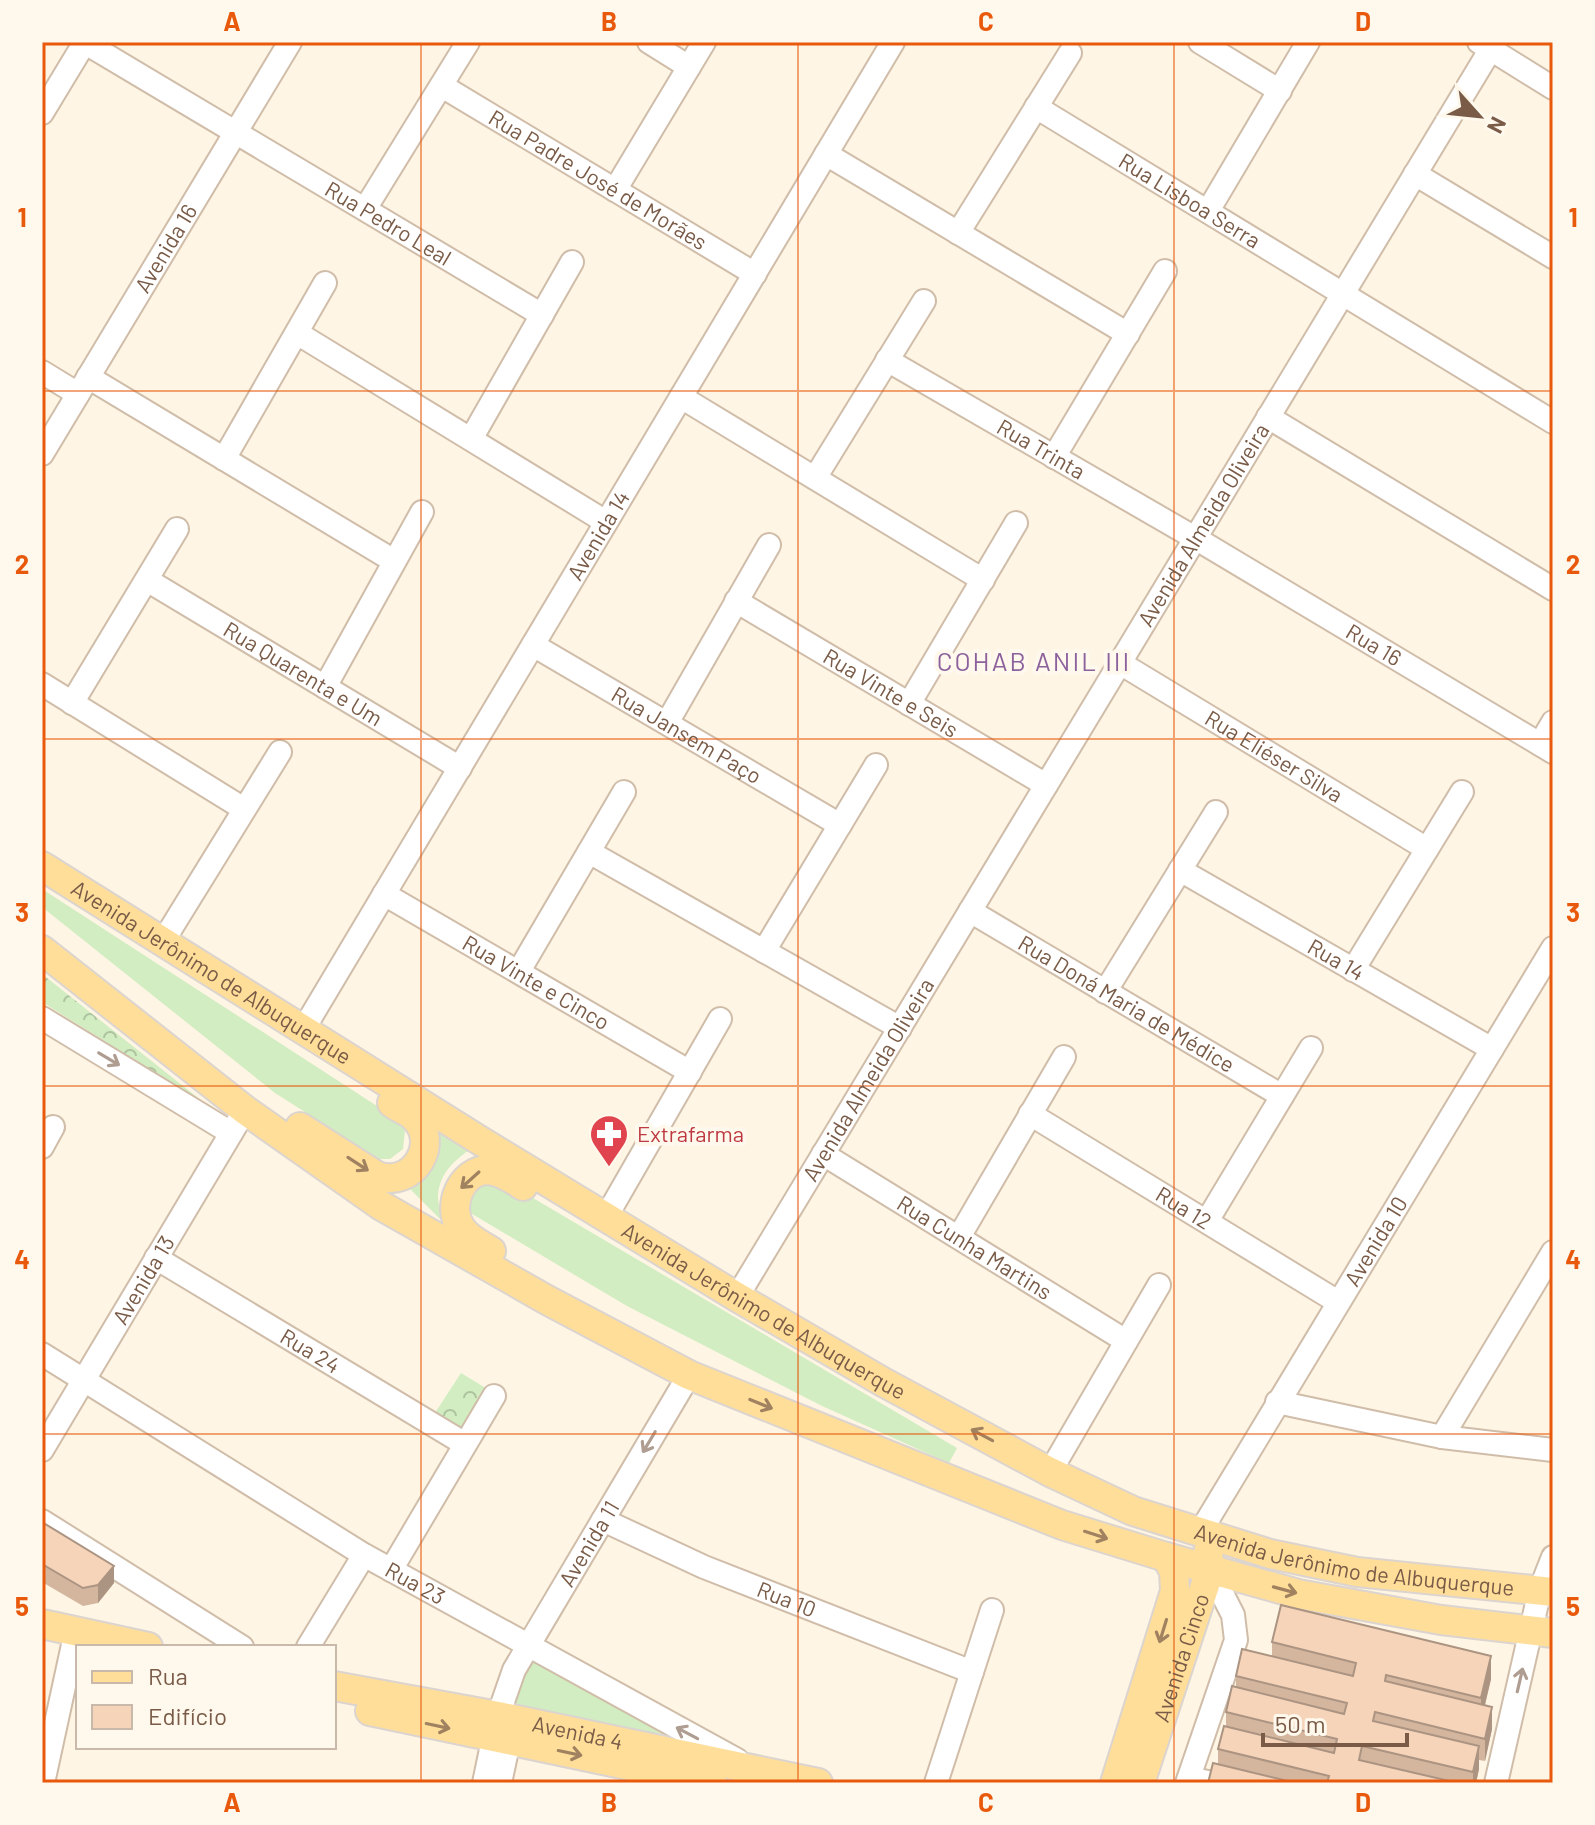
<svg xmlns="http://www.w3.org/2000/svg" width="1595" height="1825" font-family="Barlow,sans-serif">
  <defs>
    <pattern id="forest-crowns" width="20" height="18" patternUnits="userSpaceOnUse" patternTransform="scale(2)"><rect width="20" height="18" fill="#d1edc1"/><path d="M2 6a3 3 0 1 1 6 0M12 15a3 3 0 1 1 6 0" fill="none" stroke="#aec39f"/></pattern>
  </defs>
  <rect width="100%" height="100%" fill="#fef5e4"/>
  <g fill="#d1edc1">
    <path d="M42,889L397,1119L405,1131L403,1149L390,1159H379L275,1093L42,907Z"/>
    <path d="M435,1126L469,1150C451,1163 438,1176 438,1199C439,1207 441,1212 440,1219L408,1187Z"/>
    <path d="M494,1175L957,1448L949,1463L822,1406L627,1306L472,1214L468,1208L470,1186Z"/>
    <path d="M529,1653L709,1741L508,1711Z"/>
  </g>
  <g fill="url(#forest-crowns)">
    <path d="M42,974L207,1105L42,1002Z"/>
    <path d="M461,1373L489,1390L464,1431L435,1413Z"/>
  </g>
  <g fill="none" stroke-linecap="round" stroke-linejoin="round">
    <defs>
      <g id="minor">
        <path id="s1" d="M84,42L542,315"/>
        <path d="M649,42L689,67"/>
        <path d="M1200,42L1280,91"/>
        <path d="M1479,42L1553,88"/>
        <path id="s2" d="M442,86L755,274"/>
        <path id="s3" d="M1036,107L1553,422"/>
        <path d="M42,113L85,42"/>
        <path d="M826,154L1128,334"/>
        <path d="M1415,174L1553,257"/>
        <path d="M615,190L704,42"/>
        <path d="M365,209L468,42"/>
        <path d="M1208,211L1308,42"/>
        <path d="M958,233L1070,53"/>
        <path d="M297,333L606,522"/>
        <path id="s4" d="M887,360L1195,538L1553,752"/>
        <path d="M42,372L78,394"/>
        <path d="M88,377L394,561"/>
        <path d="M681,397L983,580"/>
        <path d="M1268,417L1553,589"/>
        <path d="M471,439L572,262"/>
        <path id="s5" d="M42,454L290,42"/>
        <path d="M1054,457L1165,271"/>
        <path d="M224,459L325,283"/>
        <path d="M815,478L924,301"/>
        <path id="s6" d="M147,580L460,768"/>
        <path id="s7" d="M736,601L1046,785"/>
        <path id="s8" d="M533,645L840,825"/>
        <path id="s9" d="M1120,663L1427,849"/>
        <path d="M42,684L244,809"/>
        <path d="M325,687L422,512"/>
        <path d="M72,703L177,529"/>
        <path d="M909,704L1016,523"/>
        <path d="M667,723L769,545"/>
        <path d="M1540,744L1553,722"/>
        <path d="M589,852L900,1028"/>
        <path id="s10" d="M1180,870L1492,1049"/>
        <path id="s11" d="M384,894L690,1072"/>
        <path id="s12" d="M970,911L1282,1096"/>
        <path d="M162,943L280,752"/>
        <path d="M764,951L876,765"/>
        <path d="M1353,970L1462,792"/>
        <path d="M519,971L624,792"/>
        <path d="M1105,992L1216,812"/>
        <path d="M42,1018L231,1133"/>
        <path id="s13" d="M303,1030L893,42"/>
        <path id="s14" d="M1030,1114L1338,1302"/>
        <path d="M42,1147L53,1127"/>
        <path id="s15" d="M823,1154L1126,1341"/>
        <path d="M606,1217L720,1019"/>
        <path d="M1207,1221L1311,1048"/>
        <path d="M959,1237L1064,1057"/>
        <path id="s16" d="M156,1258L465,1444"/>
        <path id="s17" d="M737,1297L1495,42"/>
        <path id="s18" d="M42,1354L364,1555L737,1760"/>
        <path d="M1277,1402L1442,1437L1553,1450"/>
        <path d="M1442,1437L1553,1252"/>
        <path id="s19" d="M42,1450L245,1110"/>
        <path d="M1050,1472L1159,1285"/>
        <path id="s20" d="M603,1520L704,1567L972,1672"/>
        <path d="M42,1521L242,1647"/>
        <path id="s21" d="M1199,1534L1553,948"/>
        <path d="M391,1570L494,1396"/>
        <path d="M308,1647L364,1555"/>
        <path d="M1189,1778L1212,1783"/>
        <path d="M43,1783L76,1631"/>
        <path id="s22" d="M484,1783L498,1716L514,1670L689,1375"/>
        <path d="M500,1783L509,1741L503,1728"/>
        <path d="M936,1783L992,1610"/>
        <path d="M1187,1783L1236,1640L1233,1615L1210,1570"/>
        <path d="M1496,1783L1540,1590L1553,1557"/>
      </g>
      <g id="major">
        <path id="s23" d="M42,866L479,1140L737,1297L883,1382L1050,1472L1133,1511L1270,1554L1357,1572L1553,1592"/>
        <path d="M42,950L245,1110L380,1205L547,1300L689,1375L1062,1525L1166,1557L1298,1594L1441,1620L1553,1633"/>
        <path d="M300,1127L377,1176C414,1189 441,1142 414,1117C408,1111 398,1108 392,1103"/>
        <path d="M491,1251C480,1244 468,1239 461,1228C446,1207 461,1170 488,1170C501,1171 513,1179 523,1186"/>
        <path d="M42,1624L148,1647"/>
        <path id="s24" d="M334,1686L498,1716L818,1783"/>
        <path d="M370,1711L712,1783"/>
        <path d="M1115,1783L1175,1591L1174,1571L1166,1557"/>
        <path id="s25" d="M1140,1783L1210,1570L1208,1552"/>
      </g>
    </defs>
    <use href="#minor" stroke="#d0bda9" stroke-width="26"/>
    <use href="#major" stroke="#dcd4cf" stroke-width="32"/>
    <use href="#minor" stroke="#fff" stroke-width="22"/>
    <use href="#major" stroke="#ffde9a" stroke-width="28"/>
  </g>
  <g fill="#d4b69f">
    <path d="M42,1522L114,1583L98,1603L83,1606L42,1582Z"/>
    <path d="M1272,1642L1491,1679L1485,1705L1492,1729L1485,1761L1479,1760V1769L1476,1783H1208L1218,1764V1749L1226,1726V1712L1236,1687V1676L1272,1656Z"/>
  </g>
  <g fill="#ac9482">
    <path d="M114,1566V1583L98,1603V1585Z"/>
    <path d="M1491,1656V1679L1481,1721V1698Z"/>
    <path d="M1492,1707V1729L1485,1761V1739Z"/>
    <path d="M1479,1746V1769L1476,1783H1473V1772Z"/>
  </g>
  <g fill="#f6d4b9" stroke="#ac9482" stroke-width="2">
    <path d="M42,1522L114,1566L98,1585L83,1588L42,1564Z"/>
    <path d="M1281,1605L1491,1656L1481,1698L1386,1675L1385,1681L1492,1707L1485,1739L1375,1712L1373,1721L1479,1746L1473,1772L1362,1746L1359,1760L1458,1783H1327L1329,1776L1218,1749L1224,1726L1334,1753L1337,1739L1226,1712L1232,1686L1344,1714L1347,1703L1236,1676L1242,1649L1353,1676L1356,1663L1272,1642Z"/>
    <path d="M1213,1763L1296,1783H1208Z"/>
  </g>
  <defs><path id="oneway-shaft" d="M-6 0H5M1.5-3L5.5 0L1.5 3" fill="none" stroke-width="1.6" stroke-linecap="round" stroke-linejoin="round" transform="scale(2)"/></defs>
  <g stroke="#af9d91">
    <use href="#oneway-shaft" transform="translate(109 1059) rotate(31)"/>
    <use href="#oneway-shaft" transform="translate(649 1442) rotate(121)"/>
    <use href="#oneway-shaft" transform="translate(1520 1680) rotate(-77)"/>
    <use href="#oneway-shaft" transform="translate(687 1733) rotate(-152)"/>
  </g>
  <g stroke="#a18260">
    <use href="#oneway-shaft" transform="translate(358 1164) rotate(33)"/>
    <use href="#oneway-shaft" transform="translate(470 1180) rotate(138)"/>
    <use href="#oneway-shaft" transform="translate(761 1404) rotate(22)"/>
    <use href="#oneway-shaft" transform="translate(982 1435) rotate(-152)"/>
    <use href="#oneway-shaft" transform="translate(1096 1535) rotate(18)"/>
    <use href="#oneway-shaft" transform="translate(1285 1590) rotate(15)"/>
    <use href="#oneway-shaft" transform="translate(1163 1631) rotate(107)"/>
    <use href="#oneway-shaft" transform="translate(438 1726) rotate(12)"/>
    <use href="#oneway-shaft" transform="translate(570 1753) rotate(12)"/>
  </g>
  <path fill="none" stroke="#e8590c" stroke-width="2" stroke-opacity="0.55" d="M421,42V1783M798,42V1783M1174,42V1783M42,391H1553M42,739H1553M42,1086H1553M42,1434H1553"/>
  <defs>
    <symbol id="pharmacy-pin" viewBox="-11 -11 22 30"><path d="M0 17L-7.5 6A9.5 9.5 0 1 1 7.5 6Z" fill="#e0444e" stroke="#fff8ec"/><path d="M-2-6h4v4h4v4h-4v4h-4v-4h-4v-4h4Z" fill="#fff"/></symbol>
  </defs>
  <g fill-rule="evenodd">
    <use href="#pharmacy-pin" x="587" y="1112" width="44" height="60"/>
  </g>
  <g text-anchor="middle" stroke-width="8" stroke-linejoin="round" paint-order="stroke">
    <g font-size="22" fill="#795b47" stroke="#fff8ec">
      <text dy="8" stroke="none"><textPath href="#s2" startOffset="182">Rua Padre José de Morães</textPath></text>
      <text dy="8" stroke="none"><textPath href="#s3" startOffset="180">Rua Lisboa Serra</textPath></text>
      <text dy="8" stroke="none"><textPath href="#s1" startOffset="354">Rua Pedro Leal</textPath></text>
      <text dy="8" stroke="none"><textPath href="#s5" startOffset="240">Avenida 16</textPath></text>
      <text dy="8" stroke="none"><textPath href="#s4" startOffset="178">Rua Trinta</textPath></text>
      <text dy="8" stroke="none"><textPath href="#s17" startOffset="902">Avenida Almeida Oliveira</textPath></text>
      <text dy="8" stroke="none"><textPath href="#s13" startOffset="576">Avenida 14</textPath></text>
      <text dy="8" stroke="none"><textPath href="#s4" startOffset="564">Rua 16</textPath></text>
      <text dy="8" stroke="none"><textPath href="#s6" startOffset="182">Rua Quarenta e Um</textPath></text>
      <text dy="8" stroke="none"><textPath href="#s7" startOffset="180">Rua Vinte e Seis</textPath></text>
      <text dy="8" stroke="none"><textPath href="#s8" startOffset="178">Rua Jansem Paço</textPath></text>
      <text dy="8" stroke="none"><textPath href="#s9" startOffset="180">Rua Eliéser Silva</textPath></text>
      <text dy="8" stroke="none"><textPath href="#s10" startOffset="180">Rua 14</textPath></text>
      <text dy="8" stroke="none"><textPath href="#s23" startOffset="200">Avenida Jerônimo de Albuquerque</textPath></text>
      <text dy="8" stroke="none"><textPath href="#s11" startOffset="176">Rua Vinte e Cinco</textPath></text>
      <text dy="8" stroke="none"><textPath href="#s12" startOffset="182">Rua Doná Maria de Médice</textPath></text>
      <text dy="8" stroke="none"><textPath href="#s17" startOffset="254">Avenida Almeida Oliveira</textPath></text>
      <text dy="8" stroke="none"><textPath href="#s14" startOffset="180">Rua 12</textPath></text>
      <text dy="8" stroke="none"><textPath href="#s21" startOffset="342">Avenida 10</textPath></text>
      <text dy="8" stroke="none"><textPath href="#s15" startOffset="178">Rua Cunha Martins</textPath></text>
      <text dy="8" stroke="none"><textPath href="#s19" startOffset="198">Avenida 13</textPath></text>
      <text dy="8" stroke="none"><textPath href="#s23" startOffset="848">Avenida Jerônimo de Albuquerque</textPath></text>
      <text dy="8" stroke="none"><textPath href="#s16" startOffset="180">Rua 24</textPath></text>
      <text dy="8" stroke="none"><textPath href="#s22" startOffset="264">Avenida 11</textPath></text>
      <text dy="8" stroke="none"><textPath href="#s23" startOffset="1496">Avenida Jerônimo de Albuquerque</textPath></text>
      <text dy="8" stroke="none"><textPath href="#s18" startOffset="438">Rua 23</textPath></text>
      <text dy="8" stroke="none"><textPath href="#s20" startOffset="200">Rua 10</textPath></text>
      <text dy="8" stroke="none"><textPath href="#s25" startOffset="132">Avenida Cinco</textPath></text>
      <text dy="8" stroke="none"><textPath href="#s24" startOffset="248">Avenida 4</textPath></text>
    </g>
    <g font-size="22" fill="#be3a42" stroke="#fff8ec" text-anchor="start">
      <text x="637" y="1142">Extrafarma</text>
    </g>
    <g font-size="26" letter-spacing="2" fill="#8c629d" stroke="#fff8ec">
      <text x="1034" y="671">COHAB ANIL III</text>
    </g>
  </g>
  <rect width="1595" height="1825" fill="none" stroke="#fff8ec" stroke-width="88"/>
  <rect x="76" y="1645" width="260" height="104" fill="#fff8ec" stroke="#c9b9aa" stroke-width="2"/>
  <rect x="92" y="1671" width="40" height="12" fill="#ffde9a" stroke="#c9b9aa" stroke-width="2"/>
  <text x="148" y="1685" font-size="24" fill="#795b47">Rua</text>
  <rect x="92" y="1705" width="40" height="24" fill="#f6d4b9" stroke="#c9b9aa" stroke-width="2"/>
  <text x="148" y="1725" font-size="24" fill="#795b47">Edifício</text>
  <g transform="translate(1479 116) rotate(117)" stroke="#fff8ec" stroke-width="6" paint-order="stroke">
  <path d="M0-6L14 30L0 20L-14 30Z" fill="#795b47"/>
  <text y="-12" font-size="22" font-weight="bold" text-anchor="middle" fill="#795b47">N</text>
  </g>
  <path d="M1263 1733v12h144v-12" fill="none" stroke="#795b47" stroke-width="4"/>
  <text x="1275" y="1733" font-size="24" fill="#795b47" stroke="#fff8ec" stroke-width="6" paint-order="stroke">50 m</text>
  <rect x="44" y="44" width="1507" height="1737" fill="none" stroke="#e8590c" stroke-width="3"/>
  <g font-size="26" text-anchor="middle" font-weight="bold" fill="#e8590c">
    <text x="232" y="31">A</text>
    <text x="609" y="31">B</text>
    <text x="986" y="31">C</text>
    <text x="1363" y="31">D</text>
    <text x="22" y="227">1</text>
    <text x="1573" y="227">1</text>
    <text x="22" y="574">2</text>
    <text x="1573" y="574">2</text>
    <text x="22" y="922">3</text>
    <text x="1573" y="922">3</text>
    <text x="22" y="1269">4</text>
    <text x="1573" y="1269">4</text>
    <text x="22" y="1616">5</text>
    <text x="1573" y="1616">5</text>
    <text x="232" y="1812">A</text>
    <text x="609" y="1812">B</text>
    <text x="986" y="1812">C</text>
    <text x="1363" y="1812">D</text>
  </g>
</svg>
